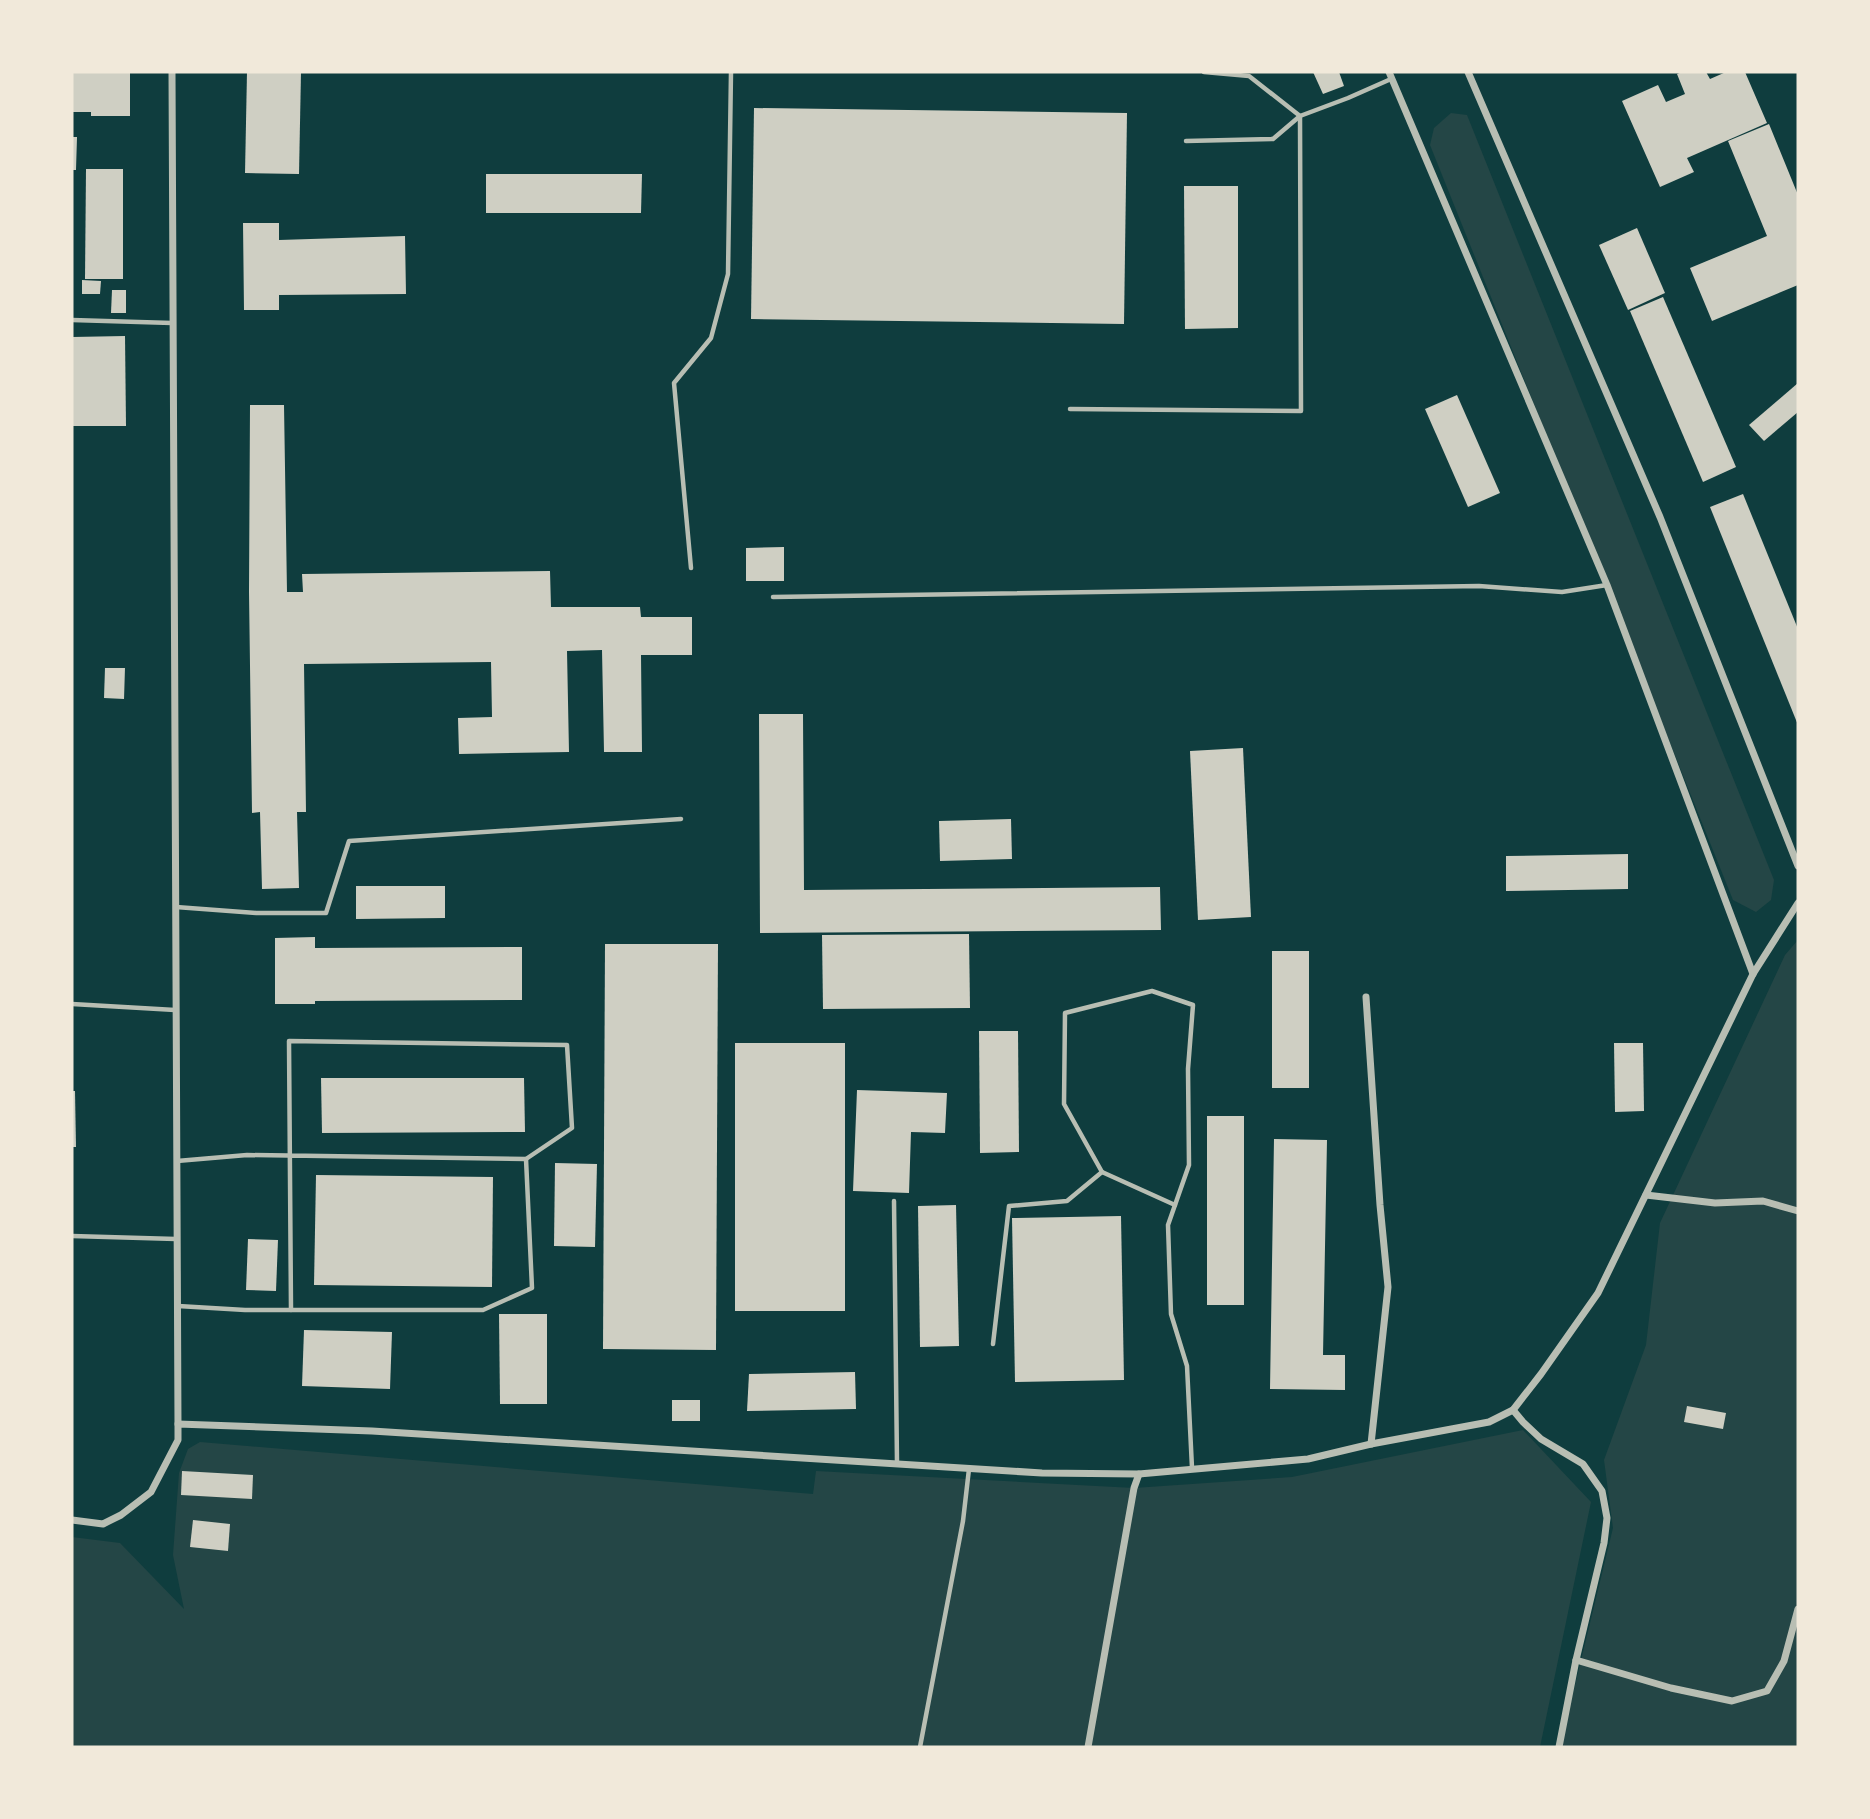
<svg xmlns="http://www.w3.org/2000/svg" width="1870" height="1819" font-family="Roboto,sans-serif">
  <rect width="100%" height="100%" fill="#0f3d3e"/>
  <g fill="#244646">
    <path d="M1451,113L1467,115L1774,880L1771,900L1756,912L1733,900L1430,145L1434,128Z"/>
    <path d="M1798,940V1747H1560L1613,1528L1604,1460L1646,1345L1660,1223L1785,955Z"/>
    <path d="M1523,1430L1591,1502L1540,1747H72V1537L120,1543L184,1609L173,1555L179,1473L188,1449L200,1442L813,1494L816,1471L1134,1488L1292,1477Z"/>
  </g>
  <g fill="#cfcfc3">
    <path d="M72,72H130V116H91V112H72Z"/>
    <path d="M247,72H301L299,174L245,173Z"/>
    <path d="M1313,72H1339L1344,86L1323,94Z"/>
    <path d="M1682,72H1706L1710,79L1726,72H1745L1767,123L1687,158L1694,172L1660,187L1622,101L1658,85L1666,102L1685,94L1677,74Z"/>
    <path d="M754,108L1127,113L1124,324L751,319Z"/>
    <path d="M1769,124L1798,195V285L1712,321L1690,268L1767,236L1728,141Z"/>
    <path d="M72,137H77L76,170H72Z"/>
    <path d="M86,169H123V279H85Z"/>
    <path d="M486,174H642L641,213H486Z"/>
    <path d="M1184,186H1238V328L1185,329Z"/>
    <path d="M243,223H279V240L405,236L406,294L279,295V310H244Z"/>
    <path d="M1637,228L1665,293L1628,310L1599,245Z"/>
    <path d="M82,280L101,281L100,294H82Z"/>
    <path d="M112,290H126V313H111Z"/>
    <path d="M1663,297L1736,467L1703,482L1630,311Z"/>
    <path d="M125,336L126,426H72V337Z"/>
    <path d="M1798,383V412L1764,441L1749,425Z"/>
    <path d="M1457,395L1500,493L1468,507L1425,409Z"/>
    <path d="M250,405H284L287,592H303L302,574L550,571L551,607H640L641,617H692V655H641L642,752H604L602,650L567,651L569,752L459,754L458,718L492,717L491,662L304,664L306,812H297L299,888L262,889L260,812L252,813L249,592Z"/>
    <path d="M1743,494L1798,629V725L1710,507Z"/>
    <path d="M784,547V581H746V548Z"/>
    <path d="M105,668H125L124,699L104,698Z"/>
    <path d="M759,714H803L804,890L1160,887L1161,930L760,933Z"/>
    <path d="M1243,748L1251,917L1198,920L1190,751Z"/>
    <path d="M1011,819L1012,859L940,861L939,821Z"/>
    <path d="M1628,854V889L1506,891V856Z"/>
    <path d="M356,886H445V918L356,919Z"/>
    <path d="M969,934L970,1008L823,1009L822,935Z"/>
    <path d="M315,937V948L522,947V1000L315,1001V1004H275V938Z"/>
    <path d="M605,944H718L716,1350L603,1349Z"/>
    <rect x="1272" y="951" width="37" height="137"/>
    <path d="M979,1031H1018L1019,1152L980,1153Z"/>
    <rect x="735" y="1043" width="110" height="268"/>
    <path d="M1614,1043H1643L1644,1111L1615,1112Z"/>
    <path d="M321,1078H524L525,1132L322,1133Z"/>
    <path d="M857,1090L947,1093L945,1133L911,1132L909,1193L853,1191Z"/>
    <path d="M72,1091H75L76,1147H72Z"/>
    <rect x="1207" y="1116" width="37" height="189"/>
    <path d="M1274,1139L1327,1140L1323,1355H1345V1390L1270,1389Z"/>
    <path d="M555,1163L597,1164L595,1247L554,1246Z"/>
    <path d="M316,1175L493,1177L492,1287L314,1285Z"/>
    <path d="M956,1205L959,1346L920,1347L918,1206Z"/>
    <path d="M1121,1216L1124,1380L1015,1382L1012,1218Z"/>
    <path d="M248,1239L278,1240L276,1291L246,1290Z"/>
    <path d="M499,1314H547V1404H500Z"/>
    <path d="M304,1330L392,1332L390,1389L302,1386Z"/>
    <path d="M855,1372L856,1409L747,1411L749,1374Z"/>
    <rect x="672" y="1400" width="28" height="21"/>
    <path d="M1687,1406L1726,1413L1723,1429L1684,1422Z"/>
    <path d="M182,1471L253,1475L252,1499L181,1495Z"/>
    <path d="M193,1520L230,1524L228,1551L190,1547Z"/>
  </g>
  <g fill="none" stroke-linecap="round" stroke-linejoin="round">
    <g stroke="#b8beb3" stroke-width="4.5">
      <path d="M1186,141L1273,139L1300,116L1348,98L1391,79"/>
      <path d="M72,320L172,323"/>
      <path d="M1070,409L1301,411L1300,116L1249,76L1204,72"/>
      <path d="M691,568L674,383L711,338L728,274L731,72"/>
      <path d="M773,597L1479,586L1562,592L1607,585"/>
      <path d="M176,907L256,913H326L349,841L681,819"/>
      <path d="M72,1004L175,1010"/>
      <path d="M177,1161L247,1155L526,1159L572,1128L567,1045L289,1041L291,1310"/>
      <path d="M1102,1172L1175,1205"/>
      <path d="M894,1201L897,1463"/>
      <path d="M72,1236L176,1239"/>
      <path d="M178,1306L245,1310H483L532,1288L526,1159"/>
      <path d="M993,1344L1009,1206L1067,1201L1102,1172L1064,1104L1065,1013L1152,991L1193,1005L1188,1069L1189,1165L1168,1225L1171,1314L1187,1366L1192,1468"/>
      <path d="M920,1747L963,1521L969,1469"/>
    </g>
    <g stroke="#b8beb3" stroke-width="7">
      <path d="M172,72L178,1424"/>
      <path d="M1389,72L1607,585L1753,974"/>
      <path d="M1468,72L1660,517L1798,866"/>
      <path d="M1366,997L1380,1205L1388,1287L1371,1444"/>
      <path d="M1646,1195L1715,1203L1763,1201L1798,1211"/>
      <path d="M1513,1410L1523,1422L1541,1439L1583,1464L1602,1491L1607,1518L1604,1543L1576,1660L1559,1747"/>
      <path d="M72,1520L103,1524L121,1515L151,1492L178,1440V1424L372,1431L1042,1473L1139,1474L1308,1459L1371,1444L1489,1422L1513,1410L1541,1374L1598,1293L1753,974L1798,903"/>
      <path d="M1576,1660L1671,1688L1732,1701L1767,1691L1784,1661L1798,1609"/>
      <path d="M1088,1747L1134,1488L1139,1474"/>
    </g>
  </g>
  <rect width="1870" height="1819" fill="none" stroke="#f1e9da" stroke-width="147"/>
</svg>
